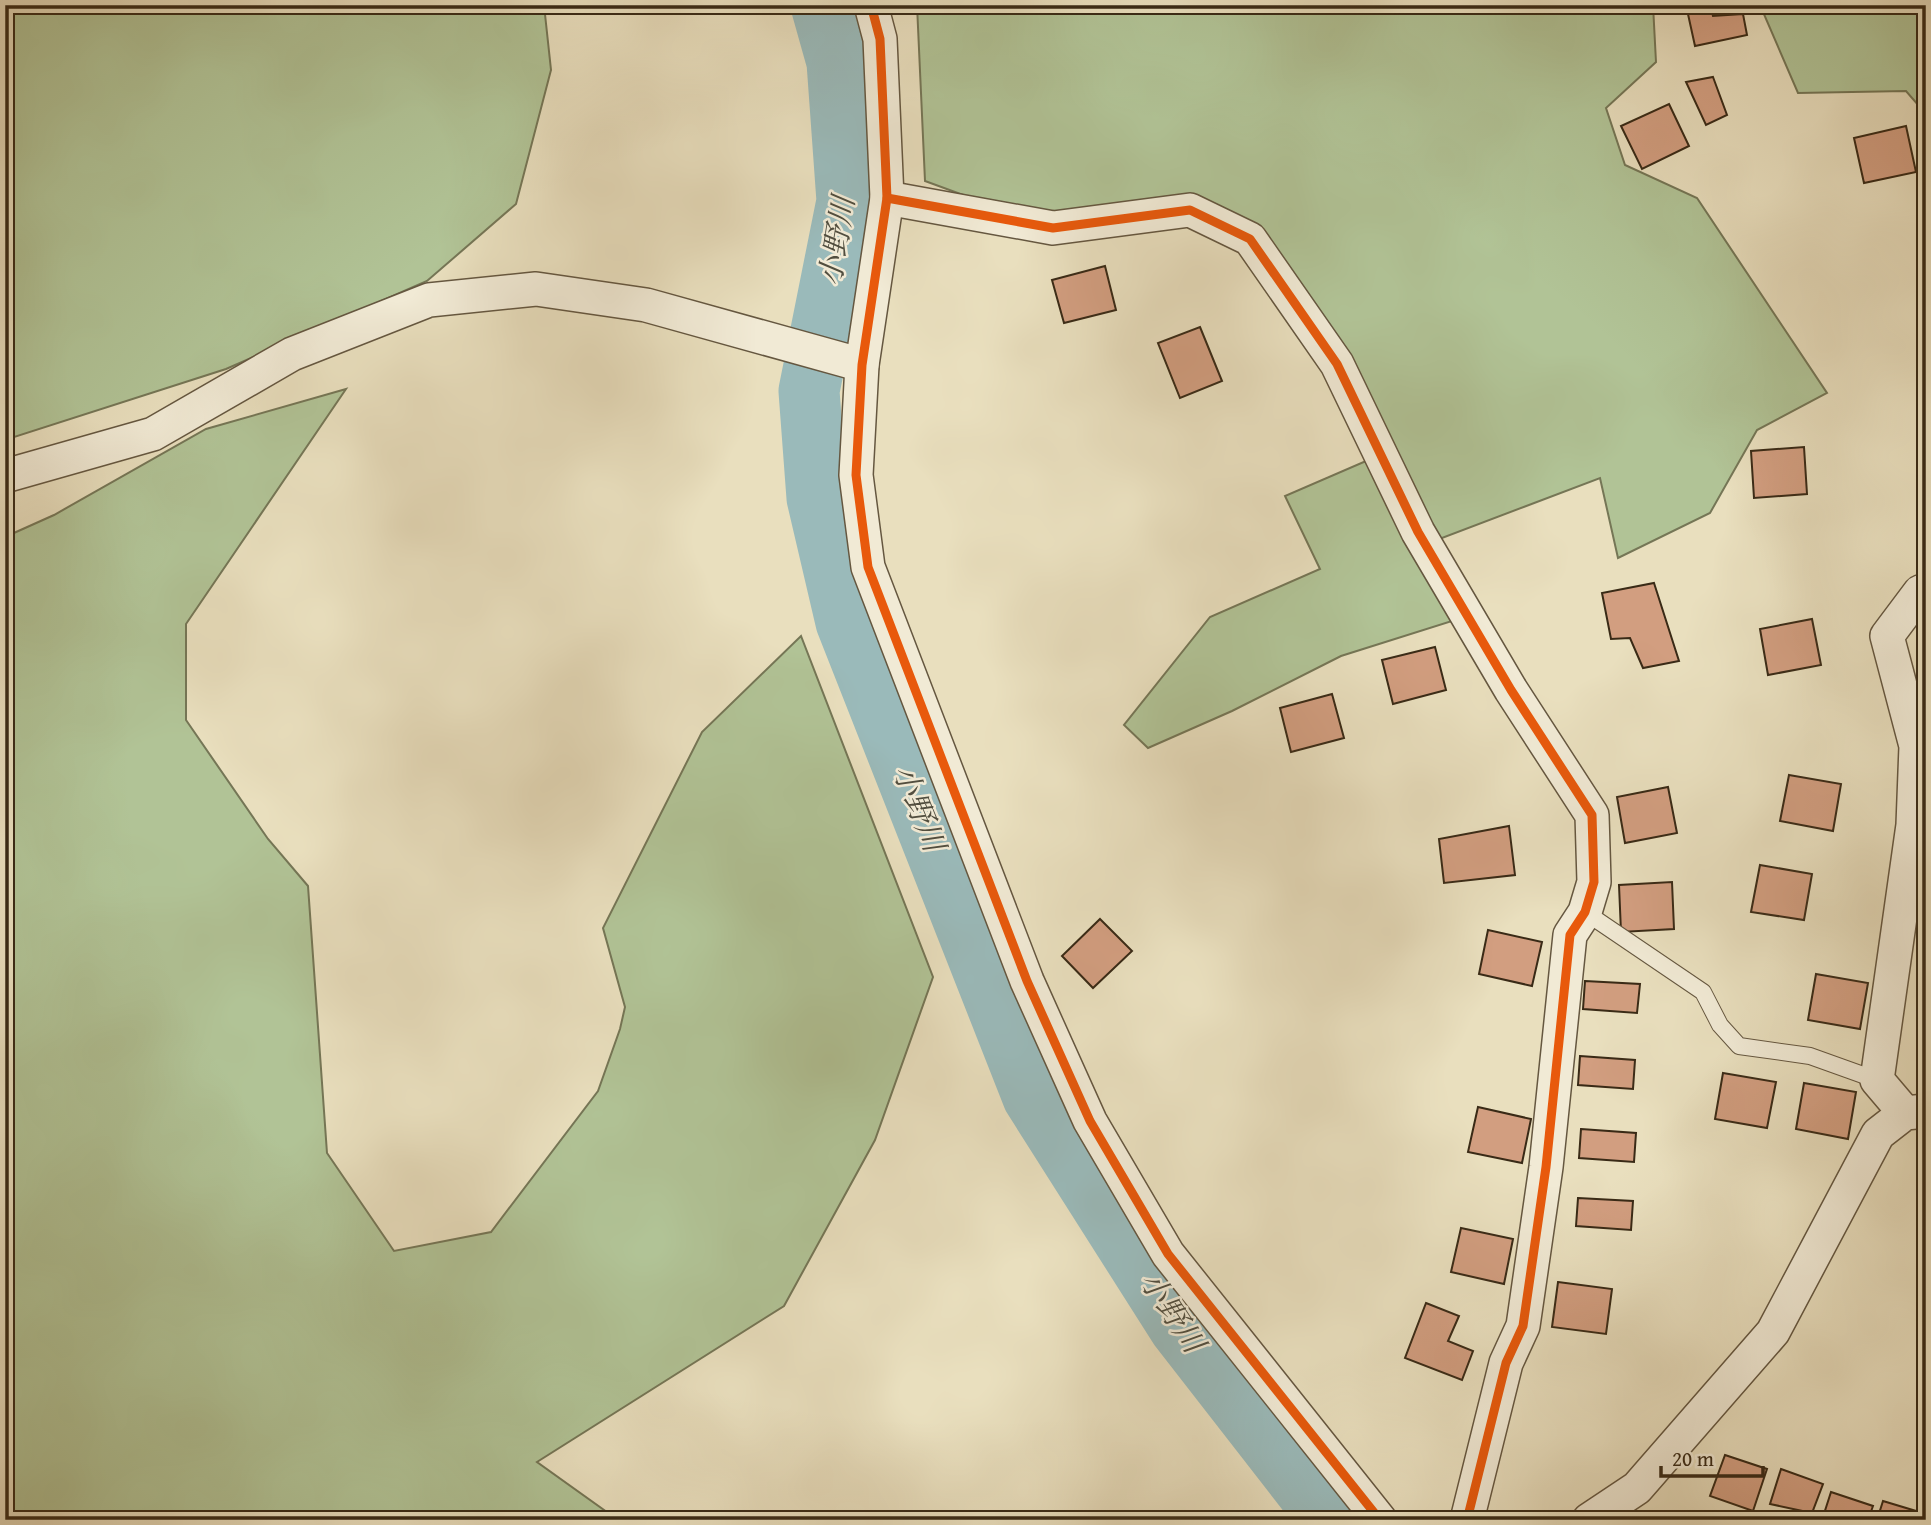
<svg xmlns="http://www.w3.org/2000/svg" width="1931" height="1525" font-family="'Gentium Book Plus','Noto Serif JP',serif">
  <rect width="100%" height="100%" fill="#e9dfbe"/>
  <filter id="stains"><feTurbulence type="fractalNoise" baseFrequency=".00286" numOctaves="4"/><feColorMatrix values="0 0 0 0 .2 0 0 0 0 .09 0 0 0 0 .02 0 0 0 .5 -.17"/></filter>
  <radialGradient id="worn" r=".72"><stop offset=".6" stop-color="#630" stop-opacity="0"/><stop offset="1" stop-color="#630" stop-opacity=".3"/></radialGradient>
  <g fill="#b1c396" stroke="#757656" stroke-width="2">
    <path d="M5,5H544L551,70L516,204L427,281L226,369L5,440Z"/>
    <path d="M917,5H1653L1656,62L1606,108L1625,165L1697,198L1827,393L1757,430L1710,513L1618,558L1600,478L1426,544L1468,616L1341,656L1232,711L1148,748L1124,725L1210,617L1320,569L1285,496L1380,455L1250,239L1191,195L1053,228L925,181Z"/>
    <path d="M1760,5H1926V114L1906,91L1798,93Z"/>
    <path d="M346,389L186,624V720L268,839L308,886L327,1153L394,1251L491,1232L598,1091L620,1029L625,1007L603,928L702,732L801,636L933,977L875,1140L784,1306L537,1462L618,1520H5V537L54,515L206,429Z"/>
  </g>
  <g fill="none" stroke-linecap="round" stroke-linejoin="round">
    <path stroke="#9ababa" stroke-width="61" d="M821,5L837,62L847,201L809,391L817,498L846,622L1033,1097L1179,1327L1329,1520"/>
  </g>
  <g fill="#d29e80" stroke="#392a16" stroke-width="2">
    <path d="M1686,5H1710L1713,16L1743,14L1747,35L1695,46Z"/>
    <path d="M1713,77L1727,115L1706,125L1686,82Z"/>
    <path d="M1669,104L1689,146L1642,169L1621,126Z"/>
    <path d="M1906,126L1916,172L1864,183L1854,138Z"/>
    <path d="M1105,266L1116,310L1064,323L1052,280Z"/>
    <path d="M1200,327L1222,381L1180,398L1158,343Z"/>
    <path d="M1804,447L1807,494L1754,498L1751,451Z"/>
    <path d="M1654,583L1679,661L1643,668L1630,638L1611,639L1602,593Z"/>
    <path d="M1812,619L1821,665L1768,675L1760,629Z"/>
    <path d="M1435,647L1446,690L1393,704L1382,660Z"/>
    <path d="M1332,694L1344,738L1291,752L1280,708Z"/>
    <path d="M1789,775L1841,784L1833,831L1780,821Z"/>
    <path d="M1668,787L1677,833L1625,843L1617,797Z"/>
    <path d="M1509,826L1515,875L1444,883L1439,839Z"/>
    <path d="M1760,865L1812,874L1804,920L1751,912Z"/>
    <path d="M1672,882L1674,929L1621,932L1619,885Z"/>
    <path d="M1100,919L1132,951L1093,988L1062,956Z"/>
    <path d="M1488,930L1542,942L1532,986L1479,974Z"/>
    <path d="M1816,974L1868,983L1860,1029L1808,1020Z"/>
    <path d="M1585,981L1640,984L1637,1013L1583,1009Z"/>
    <path d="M1580,1056L1635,1060L1633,1089L1578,1085Z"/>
    <path d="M1723,1073L1776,1082L1767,1128L1715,1119Z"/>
    <path d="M1804,1083L1856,1092L1848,1139L1796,1129Z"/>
    <path d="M1478,1107L1531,1119L1522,1163L1468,1152Z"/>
    <path d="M1581,1129L1636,1133L1634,1162L1579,1158Z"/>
    <path d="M1578,1198L1633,1201L1631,1230L1576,1226Z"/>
    <path d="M1461,1228L1513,1239L1504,1284L1451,1272Z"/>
    <path d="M1558,1282L1612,1289L1606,1334L1552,1327Z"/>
    <path d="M1426,1303L1459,1316L1448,1341L1473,1351L1462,1380L1405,1358Z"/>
    <path d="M1725,1455L1767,1469L1753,1511L1710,1496Z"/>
    <path d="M1781,1469L1823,1484L1812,1513L1770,1504Z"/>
    <path d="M1831,1492L1873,1506L1868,1520H1822Z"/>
    <path d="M1883,1501L1926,1514L1924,1520H1877Z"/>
  </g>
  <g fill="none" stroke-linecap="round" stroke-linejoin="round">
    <defs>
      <path id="lane" d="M1585,912L1703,992L1720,1025L1739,1046L1810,1056L1877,1080"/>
      <g id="street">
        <path d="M871,5L880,39L887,198L862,365L856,475L868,567L1027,981L1090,1121L1168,1254L1380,1520"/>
        <path d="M887,198L1053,228L1190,210L1250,239L1337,364L1418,532L1511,690L1592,815L1594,882L1585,912L1570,935L1546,1167L1523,1326L1506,1363L1467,1520"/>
        <path d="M5,476L153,434L292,354L429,300L536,289L646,305L862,365"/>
        <path d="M1905,1113L1877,1080L1913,825L1916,746L1887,636L1920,592L1926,590"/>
        <path d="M1589,1520L1637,1488L1773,1332L1878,1134L1905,1113L1926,1111"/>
      </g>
    </defs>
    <use href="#lane" stroke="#655740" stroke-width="18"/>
    <use href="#street" stroke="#655740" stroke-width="36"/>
    <use href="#lane" stroke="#f1ead5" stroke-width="16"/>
    <use href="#street" stroke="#f1ead5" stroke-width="33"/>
    <defs>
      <g id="cycleway">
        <path d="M871,5L880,39L887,198L862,365L856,475L868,567L1027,981L1090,1121L1168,1254L1380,1520"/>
        <path d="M887,198L1053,228L1190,210L1250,239L1337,364L1418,532L1511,690L1592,815L1594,882L1585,912L1570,935L1546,1167L1523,1326L1506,1363L1467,1520"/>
      </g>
    </defs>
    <use href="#cycleway" stroke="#f1ead5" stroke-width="13"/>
    <use href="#cycleway" stroke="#e8590c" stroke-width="9"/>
  </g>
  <g text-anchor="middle" stroke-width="5" stroke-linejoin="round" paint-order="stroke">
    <g font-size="30" font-style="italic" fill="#514e3f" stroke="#f1ead5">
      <text transform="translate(837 241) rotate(-81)" y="10">小野川</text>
      <text transform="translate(919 808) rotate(68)" y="10">小野川</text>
      <text transform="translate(1172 1312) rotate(56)" y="10">小野川</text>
    </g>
  </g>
  <rect width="1931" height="1525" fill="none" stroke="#e9dfbe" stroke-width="28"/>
  <rect x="7" y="7" width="1917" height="1511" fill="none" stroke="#392a16" stroke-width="3.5"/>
  <rect x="14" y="14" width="1903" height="1497" fill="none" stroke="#392a16" stroke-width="2"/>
  <path d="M1661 1466v10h102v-10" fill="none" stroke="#392a16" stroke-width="3.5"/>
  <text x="1672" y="1466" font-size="21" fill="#392a16" stroke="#f1ead5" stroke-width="5" paint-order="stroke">20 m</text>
  <rect width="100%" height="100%" filter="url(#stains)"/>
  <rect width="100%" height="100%" fill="url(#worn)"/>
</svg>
